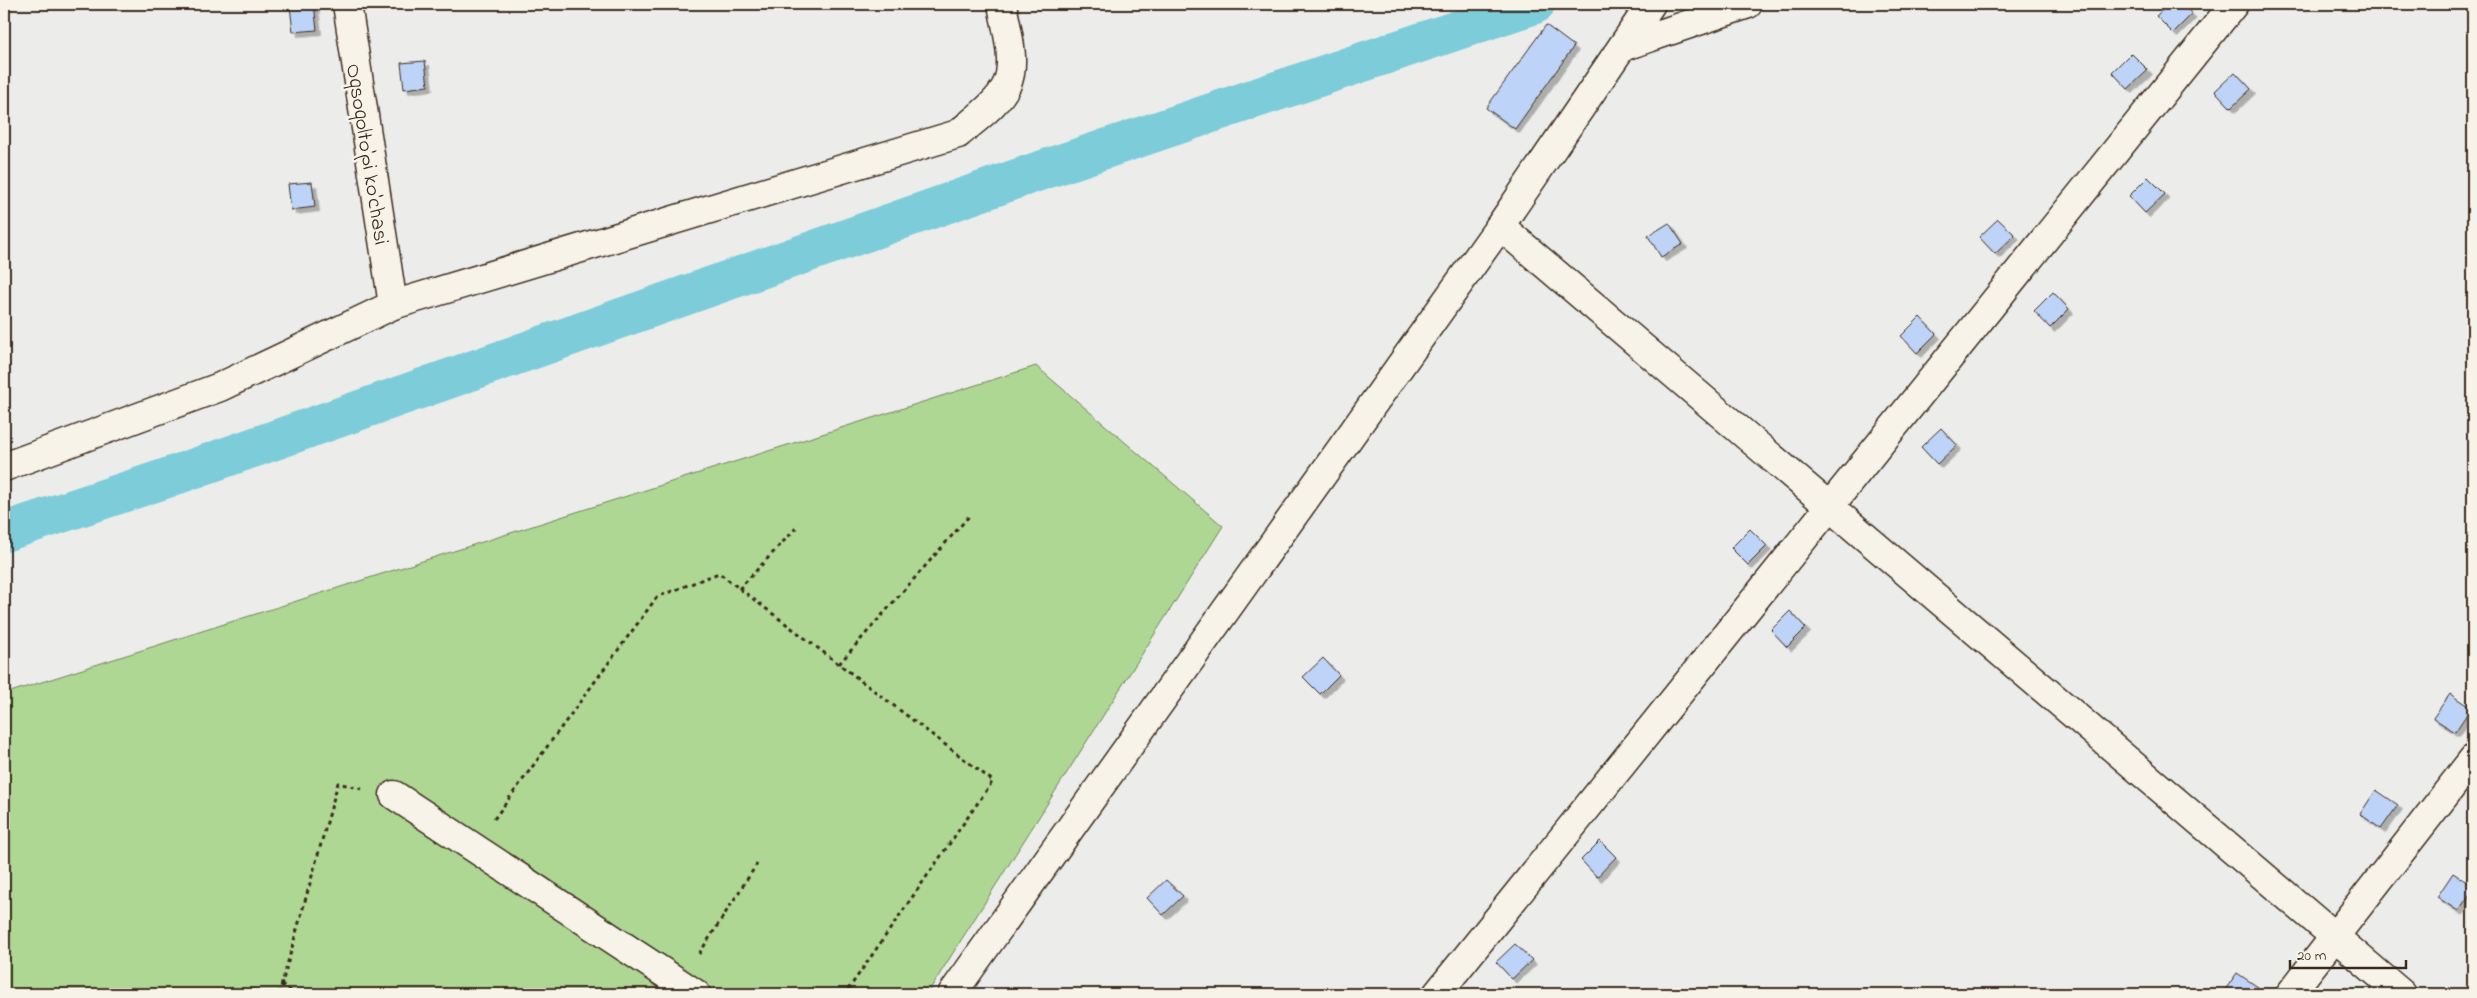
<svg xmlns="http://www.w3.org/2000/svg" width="2477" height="998" font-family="'Indie Flower',sans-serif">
  <defs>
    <filter id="shadow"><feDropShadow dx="4.5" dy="4.5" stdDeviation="0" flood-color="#0004"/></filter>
  </defs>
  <rect width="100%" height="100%" fill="#ecedeb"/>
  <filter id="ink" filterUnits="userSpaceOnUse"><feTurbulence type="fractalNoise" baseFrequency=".02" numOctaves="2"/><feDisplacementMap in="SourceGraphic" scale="10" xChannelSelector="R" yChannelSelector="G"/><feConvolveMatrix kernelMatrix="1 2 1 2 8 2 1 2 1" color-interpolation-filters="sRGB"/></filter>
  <g filter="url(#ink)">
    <path fill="#aed794" stroke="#748059" d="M1036,366L1223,526L927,994H4V694Z"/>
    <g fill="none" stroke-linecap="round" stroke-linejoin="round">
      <path stroke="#7dccd9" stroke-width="40" d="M4,532L164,479L1019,178L1535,4"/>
    </g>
    <g fill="#bed3f8" stroke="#3b2a1e" filter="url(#shadow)">
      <path d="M314,4L317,30L293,32L290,6Z"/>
      <path d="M2169,4H2182L2192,14L2173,33L2156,16Z"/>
      <path d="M1546,25L1574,46L1515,129L1486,108Z"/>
      <path d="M2131,53L2148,70L2128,89L2112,72Z"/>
      <path d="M425,61L428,86L404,89L401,63Z"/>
      <path d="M2235,72L2251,89L2231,108L2215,91Z"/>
      <path d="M2148,177L2165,194L2145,213L2129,196Z"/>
      <path d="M312,182L315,207L291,210L288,184Z"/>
      <path d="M1998,219L2015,235L1995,254L1979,237Z"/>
      <path d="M1669,223L1683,244L1661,257L1648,236Z"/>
      <path d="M2053,292L2069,309L2050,328L2034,311Z"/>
      <path d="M1920,317L1936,334L1917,353L1901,336Z"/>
      <path d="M1941,428L1957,445L1937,464L1921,447Z"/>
      <path d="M1750,529L1767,546L1748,565L1731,548Z"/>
      <path d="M1790,611L1806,628L1787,647L1771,630Z"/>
      <path d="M1323,658L1339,675L1320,694L1303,677Z"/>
      <path d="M2450,694L2471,708L2455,732L2433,718Z"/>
      <path d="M2376,790L2398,805L2381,829L2360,814Z"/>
      <path d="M1600,841L1616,857L1597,877L1581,860Z"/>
      <path d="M2453,873L2473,886V890L2458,911L2437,897Z"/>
      <path d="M1166,880L1183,896L1163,915L1147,898Z"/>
      <path d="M1515,944L1532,960L1512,979L1496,962Z"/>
      <path d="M2237,973L2258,987L2254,994H2222Z"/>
    </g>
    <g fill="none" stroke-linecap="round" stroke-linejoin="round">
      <defs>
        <g id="minor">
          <path d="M347,4L393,305"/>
          <path d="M1622,47L1748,4"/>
          <path d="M1500,226L2402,994"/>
          <path d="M4,467L220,387L393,305L958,134C974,120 998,104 1007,84C1017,61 1006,28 1002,4"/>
          <path d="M394,795L696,994"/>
          <path d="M952,994L1500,226L1651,4"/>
          <path d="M1437,994L2234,4"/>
          <path d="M2290,994L2473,759"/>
        </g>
      </defs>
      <use href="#minor" stroke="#3b2a1e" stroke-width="31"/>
      <g stroke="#3b2a1e" stroke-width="3" stroke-dasharray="4 4" stroke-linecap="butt">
        <path d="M739,589L796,528"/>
        <path d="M839,664L971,514"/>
        <path d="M494,819L657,597L719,573L993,781L845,994"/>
        <path d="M699,954L757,864"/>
        <path d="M281,985L296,994"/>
        <path d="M279,994L338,783L362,789"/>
      </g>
      <use href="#minor" stroke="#f7f3e8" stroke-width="28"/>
    </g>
  </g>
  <g text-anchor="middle" stroke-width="5" stroke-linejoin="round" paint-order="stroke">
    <g font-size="22" fill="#3b2a1e" stroke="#f7f3e8">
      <text transform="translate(369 154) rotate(81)" y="8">Oqsoqolto'pi ko'chasi</text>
    </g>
  </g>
  <rect width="2477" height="998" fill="none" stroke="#f7f3e8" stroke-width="20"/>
  <rect x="10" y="10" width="2457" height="978" fill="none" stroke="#3b2a1e" stroke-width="2" filter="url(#ink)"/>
  <path d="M2290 960v8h116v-8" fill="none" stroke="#3b2a1e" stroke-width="2.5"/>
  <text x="2297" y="960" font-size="15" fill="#3b2a1e" stroke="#f7f3e8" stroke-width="4" paint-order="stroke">20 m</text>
</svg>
